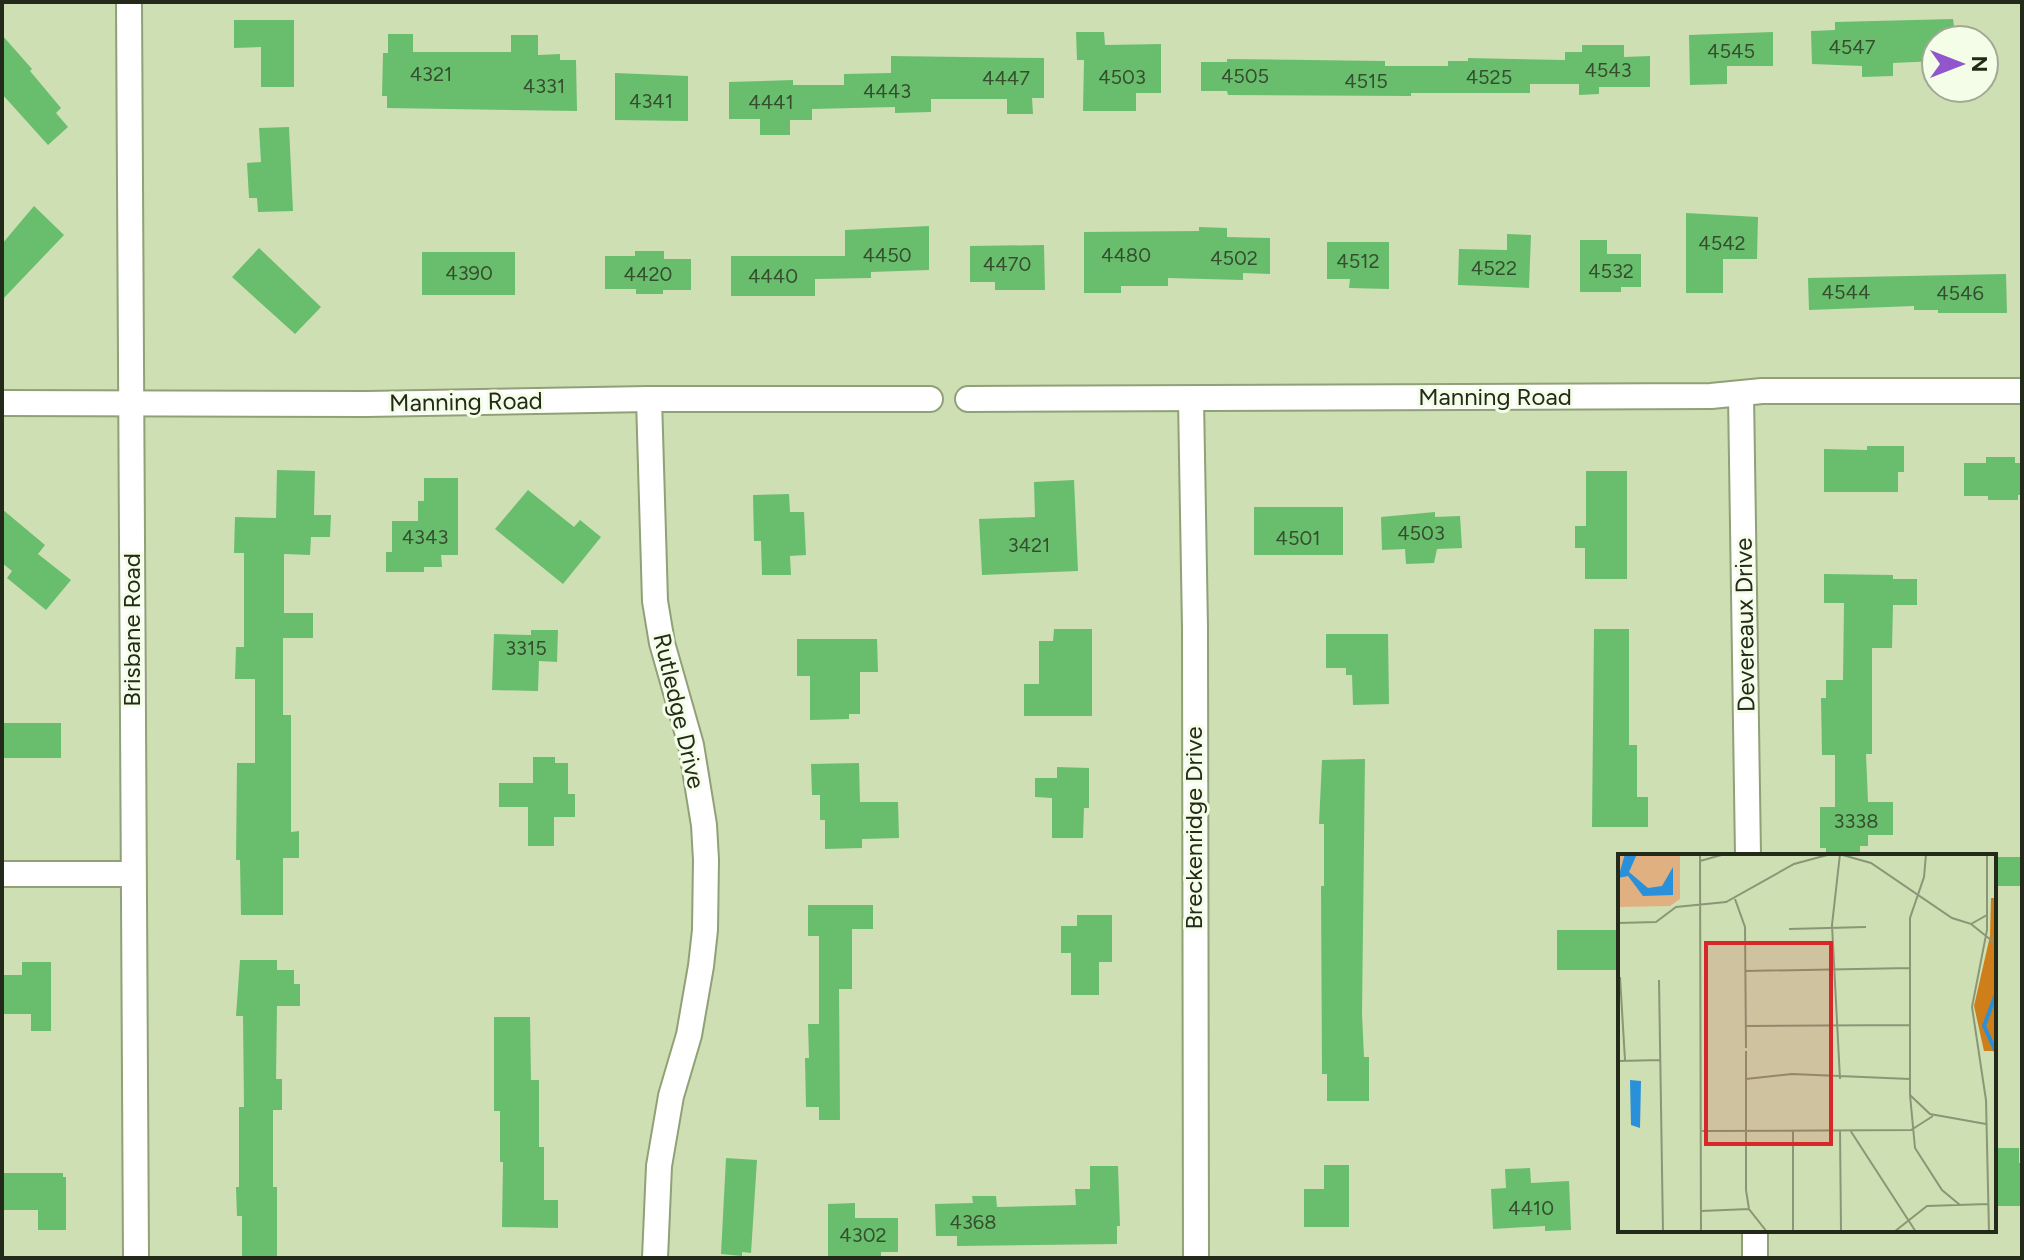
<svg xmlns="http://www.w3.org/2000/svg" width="2024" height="1260" font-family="Figtree,sans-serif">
  <rect width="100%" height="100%" fill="#cedfb4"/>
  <g fill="#69be6d">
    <path d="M1953,19L1956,40H1936V61L1893,63V76L1862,77V66L1812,64L1811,31L1835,30V22Z"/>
    <path d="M234,20H294V87H261V47L234,48Z"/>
    <path d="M1076,32H1104L1105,45L1161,44V93H1136V111H1083L1084,60H1077Z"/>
    <path d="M1773,32V66H1727V84L1690,85L1689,35Z"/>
    <path d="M388,34H413V52H511V35H538V55L560,54V60H576L577,111L387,108V96H382L383,53H388Z"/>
    <path d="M2,35L32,69L30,71L61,108L56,113L68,127L48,145L2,94Z"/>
    <path d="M1582,45H1624V57L1650,56V87H1599V94L1579,95V84H1530V93H1411V96L1228,95L1227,91H1201V62H1227V59L1385,61V66H1448V61H1468V58L1565,60V52H1582Z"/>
    <path d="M891,56L1044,58V98H1032L1033,114H1007V99H931V112L895,113V107L812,109V120H790V135H760V119H729V82L793,80V85H844V74L891,73Z"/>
    <path d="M615,73L688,76V121L615,120Z"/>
    <path d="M289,127L293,211L258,212L257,198H249L247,163L261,162L259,128Z"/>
    <path d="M34,206L64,235L2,300V244Z"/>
    <path d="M1686,213L1758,217L1757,259H1723V293H1686Z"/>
    <path d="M929,226V270L871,272V278L815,279V296H731V256H845V230Z"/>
    <path d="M1199,227L1227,228V237L1270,238V274L1243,273V280L1168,278V286H1121V293H1084V232L1199,231Z"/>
    <path d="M1507,234L1531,235L1529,288L1458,285L1459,249L1507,250Z"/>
    <path d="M1580,240H1607V254H1641V287H1621V292H1580Z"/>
    <path d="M1327,242H1389V289L1349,288L1350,279H1327Z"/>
    <path d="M1044,245L1045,290H995V282H970V246Z"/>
    <path d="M259,248L321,307L295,334L232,277Z"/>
    <path d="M635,251H664V259H691V290H663V294H636V289H605V256H635Z"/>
    <rect x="422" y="252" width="93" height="43"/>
    <path d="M2006,274L2007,313H1938V310H1914V306L1809,310L1808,278Z"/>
    <path d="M1867,446H1904V472H1898V492H1824V449L1867,450Z"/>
    <path d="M1986,457H2015V463H2022V495H2018V500H1988V496H1964V463H1986Z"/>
    <path d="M277,470L315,471L314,515H331L330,537H311L310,555L284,554V613H313V638H283V715H291V832L299,831V858H283V915H241L240,860H236L237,763H255V679H235L236,647H244V553H234L235,517L276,518Z"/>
    <path d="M1586,471H1627V579H1585V548H1575V526H1586Z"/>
    <path d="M424,478H458V555H441L442,567H424V572H386V552H392V521H418V501H424Z"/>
    <path d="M1074,480L1078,571L982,575L979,519L1035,517L1034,482Z"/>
    <path d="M528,490L574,527L580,520L601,537L563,584L495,529Z"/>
    <path d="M789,494L790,512H804L806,555L790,556L791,575H762L761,541H754L753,495Z"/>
    <rect x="1254" y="507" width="89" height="48"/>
    <path d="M2,509L45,545L38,554L71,580L46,610L7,578L12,571L2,563Z"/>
    <path d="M1435,512V517L1460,516L1462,548L1437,549L1434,563L1406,564L1405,549L1382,550L1381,517Z"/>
    <path d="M1824,574L1893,575V579H1917V605H1893L1892,648H1872V754H1866L1868,802H1893V835H1868V846H1860V856H1826V848H1820V807H1835V755H1822L1821,698H1826V680H1843L1844,603H1824Z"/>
    <path d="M1054,629H1092V716H1024V684H1039V641H1053Z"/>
    <path d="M1594,629H1629V745H1637V797H1648V827H1592Z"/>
    <path d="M531,630H558L557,662L539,661L538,691L492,690L494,634L531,635Z"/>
    <path d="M1326,634H1388L1389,704L1353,705L1352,675H1346V668H1326Z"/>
    <path d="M797,639H877L878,672H860V714H849V719L810,720V676H797Z"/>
    <rect x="2" y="723" width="59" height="35"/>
    <path d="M533,757H555V763H568V794H575V817H554V846H528V807H499V783H533Z"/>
    <path d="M1365,759L1362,1014L1364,1057H1369V1101H1327V1074H1322L1321,886H1324V824H1319L1322,760Z"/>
    <path d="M859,763L860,802H898L899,838L862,839V848L825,849V820H820V795H812L811,764Z"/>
    <path d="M1057,767L1089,768V808H1084L1083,838H1052V798L1035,797V778H1057Z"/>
    <path d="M1994,857H2022V886H1995Z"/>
    <path d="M808,905H873V929H852V989H839L840,1120H819V1107H806L805,1058H809L808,1024H819V936H808Z"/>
    <path d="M1077,915H1112V962H1099V995H1071V953H1061V926H1077Z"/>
    <rect x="1557" y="930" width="63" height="40"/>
    <path d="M240,960H277V970H294V984H300V1006H277L276,1079H282V1110H273V1187H277V1258H242V1216H237L236,1187H239V1107H244L243,1016H236Z"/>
    <path d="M22,962H51V1031H31V1014H2V975H22Z"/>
    <path d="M494,1017H530L531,1080H539V1147H544V1200H558V1228L502,1227L503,1162H500V1111H494Z"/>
    <path d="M1994,1148H2019V1163H2022V1206H1994Z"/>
    <path d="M726,1158L757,1160L751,1253L742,1252V1256L721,1254Z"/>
    <path d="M1324,1165H1349V1227H1304V1189H1324Z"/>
    <path d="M1090,1166H1118L1120,1226H1117V1244L957,1246V1236H936L935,1204L973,1203L972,1196H996L997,1207L1076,1205L1075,1189H1090Z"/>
    <path d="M1530,1168L1531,1183L1569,1181L1571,1230L1545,1231V1226L1493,1229L1491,1189L1506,1188L1505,1169Z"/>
    <path d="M2,1173H63V1177H66V1230H38V1210H2Z"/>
    <path d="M855,1203V1218H898V1252H881V1258H828V1204Z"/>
  </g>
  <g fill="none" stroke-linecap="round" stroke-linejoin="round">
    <defs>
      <g id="street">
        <path d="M129,2L136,1258"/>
        <path d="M1741,394L1748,856"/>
        <path d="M649,399L655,601L662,643L691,745L704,825L706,860L705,930L701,966L689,1035L671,1096L659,1166L655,1258"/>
        <path d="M968,399L1711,396L1762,391H2022"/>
        <path d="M1191,399L1195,628L1196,1258"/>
        <path d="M2,403L367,404L649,399H930"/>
        <path d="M2,874H133"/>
        <path d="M1755,1230V1258"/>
      </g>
    </defs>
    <use href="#street" stroke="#90a077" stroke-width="28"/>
    <use href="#street" stroke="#fff" stroke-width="24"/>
  </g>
  <g text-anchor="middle" stroke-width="6" stroke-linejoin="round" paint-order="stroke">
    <g font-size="20" fill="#354f2e">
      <text x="1852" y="54">4547</text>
      <text x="1731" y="58">4545</text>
      <text x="1608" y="77">4543</text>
      <text x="431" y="81">4321</text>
      <text x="1245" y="83">4505</text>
      <text x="1122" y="84">4503</text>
      <text x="1489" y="84">4525</text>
      <text x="1006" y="85">4447</text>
      <text x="1366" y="88">4515</text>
      <text x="544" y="93">4331</text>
      <text x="887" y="98">4443</text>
      <text x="651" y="108">4341</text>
      <text x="771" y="109">4441</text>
      <text x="1722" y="250">4542</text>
      <text x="887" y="262">4450</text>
      <text x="1126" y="262">4480</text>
      <text x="1234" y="265">4502</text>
      <text x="1358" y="268">4512</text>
      <text x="1007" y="271">4470</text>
      <text x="1494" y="275">4522</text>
      <text x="1611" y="278">4532</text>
      <text x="469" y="280">4390</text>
      <text x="648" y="281">4420</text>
      <text x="773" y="283">4440</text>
      <text x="1846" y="299">4544</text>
      <text x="1960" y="300">4546</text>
      <text x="1421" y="540">4503</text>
      <text x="425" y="544">4343</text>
      <text x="1298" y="545">4501</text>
      <text x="1029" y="552">3421</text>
      <text x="526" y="655">3315</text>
      <text x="1856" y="828">3338</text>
      <text x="1531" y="1215">4410</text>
      <text x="973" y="1229">4368</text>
      <text x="863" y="1242">4302</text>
    </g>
    <g font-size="24" fill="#242a19" stroke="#f4fde7">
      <text x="1495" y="405">Manning Road</text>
      <text transform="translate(466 402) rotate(-1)" y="8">Manning Road</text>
      <text transform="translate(1745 625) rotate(-91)" y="8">Devereaux Drive</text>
      <text transform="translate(132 630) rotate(-90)" y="8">Brisbane Road</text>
      <text transform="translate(679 711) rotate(77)" y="8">Rutledge Drive</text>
      <text transform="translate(1194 828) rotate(-90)" y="8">Breckenridge Drive</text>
    </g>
  </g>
  <g transform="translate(1618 854)">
    <rect width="378" height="378" fill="#cedfb4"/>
    <path d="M2,0H62V45L52,52L0,53Z" fill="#e1b080"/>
    <path d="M373,44H378V197H366L356,152L372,82Z" fill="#ce7f1a"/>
    <path d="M7,0H19L11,18L30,34L44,32L55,13V41L25,42L10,22L0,24ZM12,226L23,227L22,274L13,271Z" fill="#2a90d9"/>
    <path fill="none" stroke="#2a90d9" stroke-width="4" d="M378,140L366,172L378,198"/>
    <path fill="none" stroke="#8a9776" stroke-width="2" d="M82,0L83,378M221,0L253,9L334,64L353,70L369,61M308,0L306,23L292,64V241L312,260L368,270M369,0V76L354,153L368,246L371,378M82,7L107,0M117,45L127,73L128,194M0,69L38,68L58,53L108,48L176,10L213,0M353,70L378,90M171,75L248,73M127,117L292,114M2,123L7,206M41,126L45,378M128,172L292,171M128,197V336L131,355L149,378M0,207L42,206M128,225L174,220L292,225M222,225L214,71L222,0M292,241L297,294L324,336L342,351M222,276L223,378M232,276L298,378M84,277L293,276L315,262M83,357L131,355M175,378V277M276,378L309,352L370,350"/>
    <path fill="#d62828" fill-opacity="0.15" stroke="#d62828" stroke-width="4" d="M88,89H213V290H88Z"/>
    <rect width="378" height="378" fill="none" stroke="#242a19" stroke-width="4"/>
  </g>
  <rect width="2024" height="1260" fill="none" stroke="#242a19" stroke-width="8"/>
  <g transform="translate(1960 64) rotate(90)"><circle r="38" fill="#f4fde7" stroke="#a1a995" stroke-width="2"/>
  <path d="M0-6L14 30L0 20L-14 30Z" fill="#9256cc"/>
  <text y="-12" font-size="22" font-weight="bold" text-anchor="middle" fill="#242a19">N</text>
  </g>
</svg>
